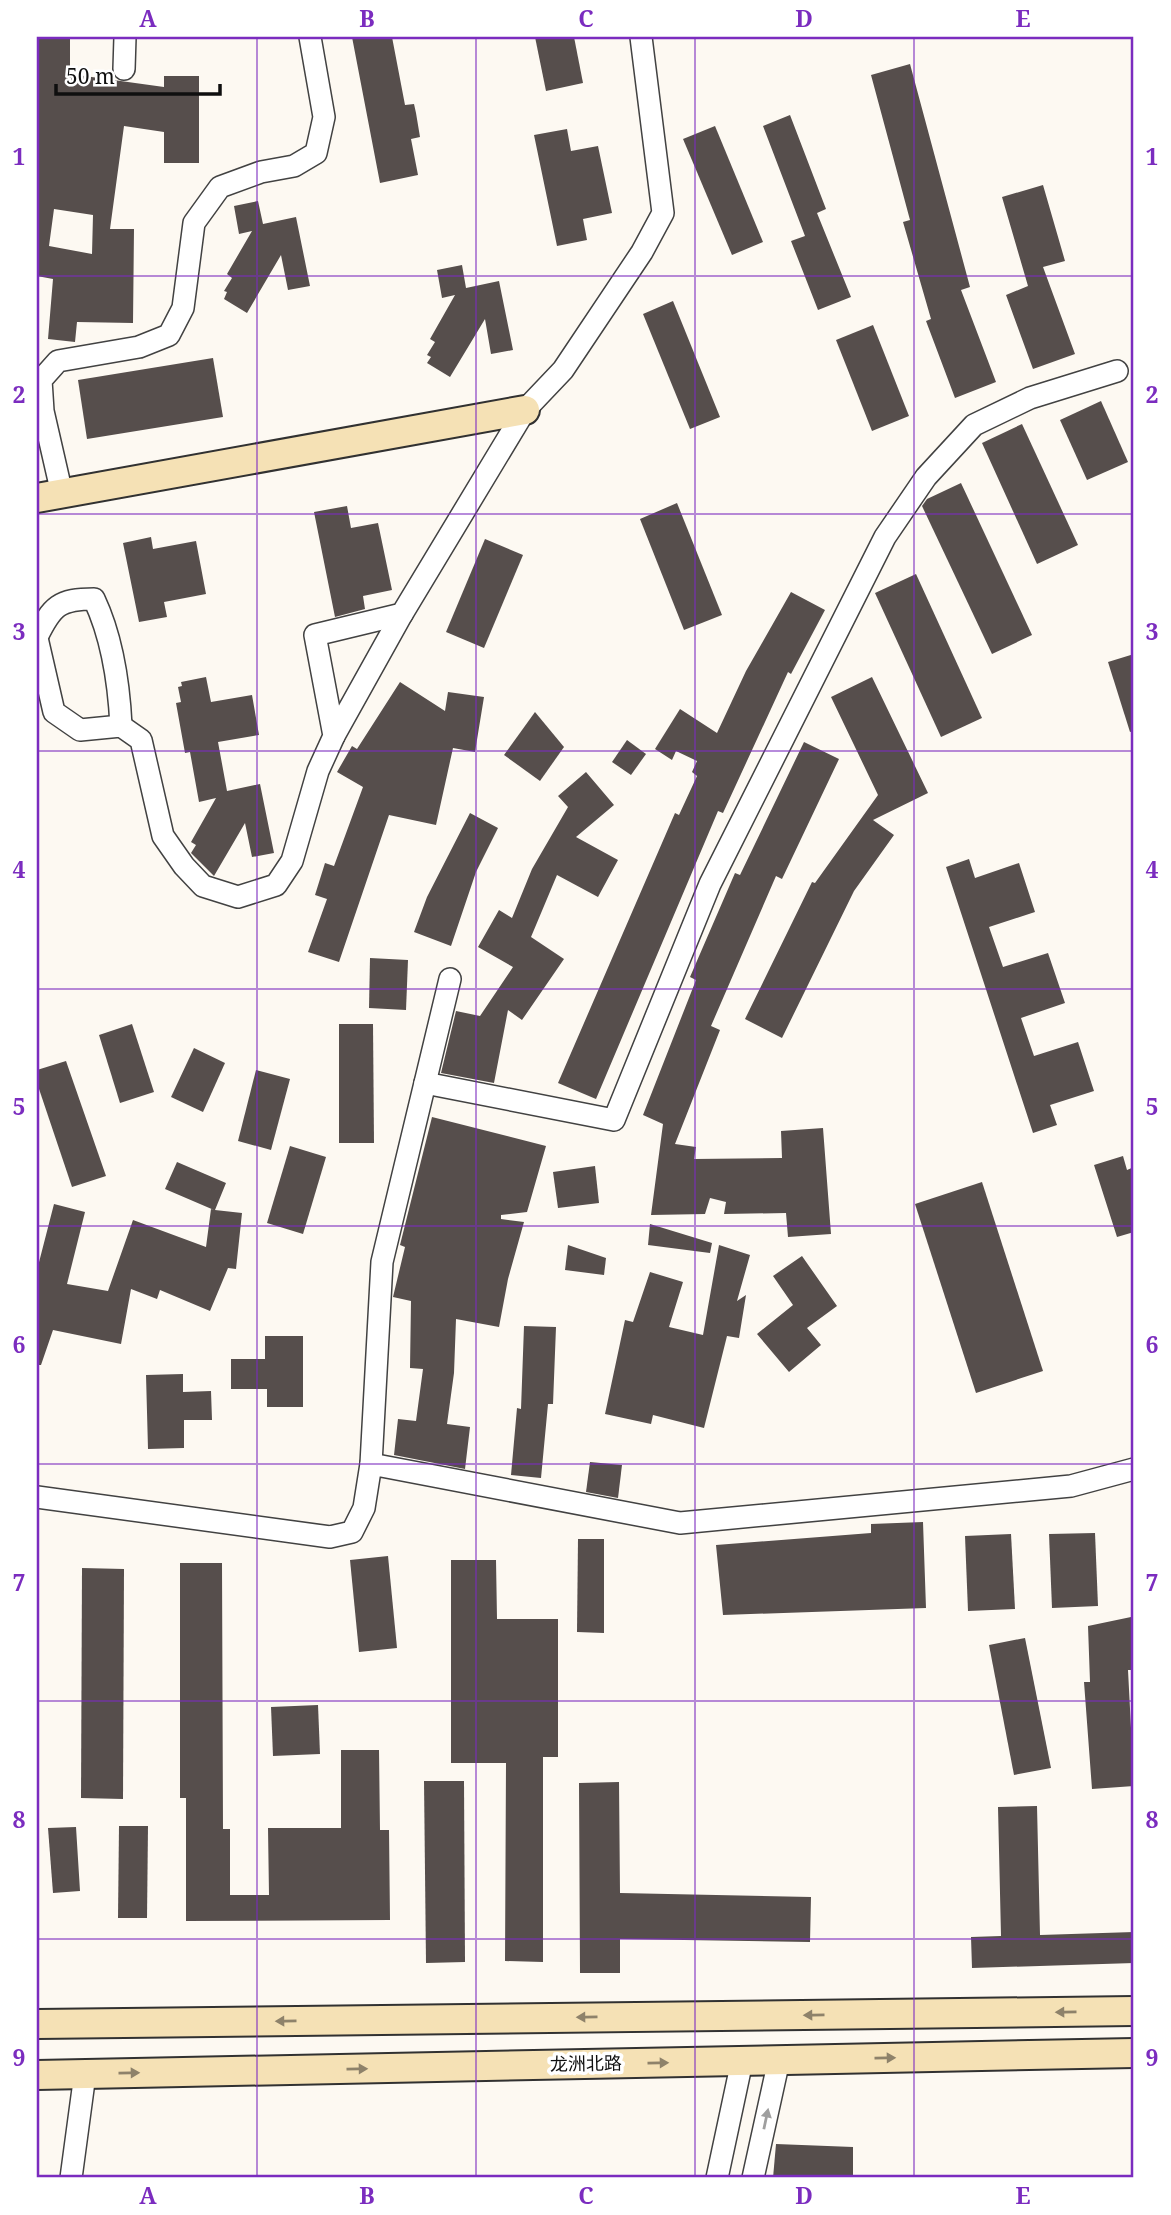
<svg xmlns="http://www.w3.org/2000/svg" width="1171" height="2215" font-family="'Noto Serif','Noto Sans SC',serif">
  <rect width="100%" height="100%" fill="#fdf9f2"/>
  <g fill="#564e4c" fill-rule="evenodd">
    <path d="M37,37H70V74L164,87V76H199V163H164V132L124,126L110,229H134L133,323L77,322L75,342L48,339L53,279L37,276ZM54,209L93,215L92,254L49,246Z"/>
    <path d="M352,37H392L405,105L414,104L416,113L420,137L411,139L418,175L380,183Z"/>
    <path d="M535,37H574L583,83L546,91Z"/>
    <path d="M910,64L970,287L961,290L996,382L955,398L926,321L931,319L903,222L910,220L871,75Z"/>
    <path d="M790,115L826,209L817,213L851,297L818,310L791,241L805,236L763,126Z"/>
    <path d="M715,126L763,242L732,255L683,139Z"/>
    <path d="M567,129L571,151L598,146L612,213L583,219L587,240L557,246L534,135Z"/>
    <path d="M1043,185L1065,261L1043,267L1075,354L1033,369L1006,295L1028,286L1002,197Z"/>
    <path d="M258,201L263,224L296,217L310,286L288,290L281,255L247,313L224,299L227,292L224,291L232,278L227,274L252,231L239,234L234,206Z"/>
    <path d="M462,265L466,288L499,281L513,350L491,354L485,319L450,377L427,363L431,357L427,355L435,342L430,339L455,295L442,298L437,270Z"/>
    <path d="M673,301L720,417L690,429L643,314Z"/>
    <path d="M873,325L909,416L872,431L836,340Z"/>
    <path d="M213,358L223,417L87,439L78,380Z"/>
    <path d="M1101,401L1128,462L1087,480L1060,420Z"/>
    <path d="M1022,424L1078,545L1037,564L982,443Z"/>
    <path d="M961,483L1032,635L992,654L922,506L927,499Z"/>
    <path d="M677,503L722,615L684,630L640,519Z"/>
    <path d="M347,506L351,528L378,523L392,590L363,596L365,609L335,617L314,512Z"/>
    <path d="M151,537L153,549L196,541L206,594L164,602L167,617L139,622L123,543Z"/>
    <path d="M485,539L523,555L484,648L446,632Z"/>
    <path d="M916,574L982,718L941,737L875,593Z"/>
    <path d="M791,592L825,610L791,674L788,672L723,813L718,811L596,1099L558,1083L675,813L679,815L697,776L692,772L697,761L676,751L672,760L655,749L680,709L717,733L746,671Z"/>
    <path d="M1134,654V731L1130,732L1108,662Z"/>
    <path d="M206,677L211,702L252,695L259,735L218,742L227,791L260,784L274,853L252,857L245,823L214,876L191,853L196,845L191,842L216,798L199,802L190,752L185,753L176,703L181,702L178,687L182,686L181,682Z"/>
    <path d="M872,677L928,793L873,820L894,835L854,891L782,1038L745,1019L812,882L815,883L878,795L831,697Z"/>
    <path d="M400,682L445,711L448,692L484,697L475,752L453,748L436,825L389,815L339,962L308,952L327,899L315,895L325,863L334,866L363,787L337,772L352,746L357,749Z"/>
    <path d="M535,712L564,747L540,781L504,755Z"/>
    <path d="M627,740L646,754L631,775L612,762Z"/>
    <path d="M804,742L839,759L782,879L776,876L711,1026L720,1030L675,1144L696,1147L694,1159L782,1158L781,1131L823,1128L831,1234L788,1237L786,1213L724,1214L726,1202L710,1198L705,1214L651,1215L663,1124L643,1115L696,980L690,977L735,873L740,875Z"/>
    <path d="M586,772L614,805L576,837L618,860L598,897L557,875L531,937L564,959L522,1020L508,1010L494,1083L441,1073L456,1011L480,1016L513,967L478,947L499,910L512,918L532,869L568,807L558,796Z"/>
    <path d="M470,813L498,828L476,872L451,946L414,932L427,897Z"/>
    <path d="M969,859L975,878L1019,863L1035,912L989,927L1003,967L1048,953L1065,1003L1021,1018L1034,1056L1078,1042L1094,1091L1050,1105L1057,1125L1033,1133L946,867Z"/>
    <path d="M370,958L408,960L406,1010L369,1008Z"/>
    <path d="M132,1024L154,1092L120,1103L99,1035Z"/>
    <path d="M339,1024H373L374,1143H339Z"/>
    <path d="M194,1048L225,1063L203,1112L171,1097Z"/>
    <path d="M66,1061L106,1176L72,1187L37,1083V1070Z"/>
    <path d="M256,1070L290,1079L271,1150L238,1141Z"/>
    <path d="M432,1117L546,1146L527,1212L501,1215V1219L524,1222L508,1279L499,1327L456,1319L454,1373L447,1424L470,1427L465,1469L394,1455L398,1419L416,1421L423,1369L410,1368L411,1301L393,1297L405,1247L400,1245Z"/>
    <path d="M290,1146L326,1157L303,1234L267,1223Z"/>
    <path d="M1123,1156L1127,1170L1134,1167V1232L1117,1237L1094,1165Z"/>
    <path d="M177,1162L226,1183L215,1210L242,1213L236,1269L228,1268L210,1311L160,1290L157,1299L131,1289L121,1344L53,1330L41,1365H37V1270L54,1204L85,1212L67,1284L108,1291L133,1220L206,1247L211,1209L214,1210L165,1189Z"/>
    <path d="M595,1166L599,1203L558,1208L553,1172Z"/>
    <path d="M982,1182L1043,1371L976,1393L915,1204Z"/>
    <path d="M650,1224L712,1243L710,1253L648,1245Z"/>
    <path d="M568,1245L606,1258L604,1275L565,1270Z"/>
    <path d="M719,1245L750,1255L737,1301L746,1295L739,1338L727,1336L704,1428L653,1415L651,1424L605,1414L625,1320L633,1322L650,1272L683,1282L669,1327L703,1335Z"/>
    <path d="M802,1256L837,1306L807,1328L821,1345L789,1372L757,1334L793,1305L773,1276Z"/>
    <path d="M524,1326L556,1327L553,1404H548L541,1478L511,1475L517,1408L521,1409Z"/>
    <path d="M265,1336H303V1407H267V1389H231V1359H265Z"/>
    <path d="M183,1374V1392L211,1391L212,1420H184V1448L148,1449L146,1375Z"/>
    <path d="M590,1462L622,1465L618,1498L586,1492Z"/>
    <path d="M923,1522L926,1608L723,1615L716,1545L871,1533V1524Z"/>
    <path d="M1095,1533L1098,1606L1052,1608L1049,1534Z"/>
    <path d="M1011,1534L1015,1609L968,1611L965,1536Z"/>
    <path d="M578,1539H604V1633L577,1632Z"/>
    <path d="M388,1556L397,1648L359,1652L350,1560Z"/>
    <path d="M451,1560H496L497,1619H558V1757H543V1962L505,1961L506,1763H451Z"/>
    <path d="M180,1563H222L223,1829H230V1895H269L268,1828H341V1750H379L380,1830H389L390,1920L186,1921V1798H180Z"/>
    <path d="M82,1568L124,1569L123,1799L81,1798Z"/>
    <path d="M1131,1617L1134,1670H1128L1134,1786L1092,1789L1084,1682H1090L1088,1626Z"/>
    <path d="M1025,1638L1051,1768L1014,1775L989,1645Z"/>
    <path d="M318,1705L320,1754L273,1756L271,1707Z"/>
    <path d="M424,1781H464L465,1962L426,1963Z"/>
    <path d="M619,1782L620,1893L811,1897L810,1942L620,1939V1973H580L579,1783Z"/>
    <path d="M1037,1806L1040,1935L1134,1932V1963L972,1968L971,1937L1001,1936L998,1807Z"/>
    <path d="M119,1826H148L147,1918H118Z"/>
    <path d="M76,1827L80,1891L53,1893L48,1828Z"/>
    <path d="M776,2144L853,2147V2178H773Z"/>
  </g>
  <g fill="none" stroke-linecap="round" stroke-linejoin="round">
    <defs>
      <g id="street">
        <path d="M124,69L125,37"/>
        <path d="M62,494L43,411L41,380L58,361L139,347L169,335L183,308L194,223L220,187L261,172L294,166L316,153L324,117L310,37"/>
        <path d="M37,637C52,606 59,599 94,599C112,637 119,684 121,726"/>
        <path d="M37,638L54,712L80,730L121,726L141,740L163,836L184,866L203,886L238,897L276,885L292,861L318,771L334,736L315,635L402,614L525,410L563,370L642,252L663,213L641,37"/>
        <path d="M334,736L402,614"/>
        <path d="M425,1083L614,1120L710,884L885,537L926,477L974,425L1030,398L1117,371"/>
        <path d="M371,1464L382,1262L450,979"/>
        <path d="M37,1497L330,1537L352,1532L364,1508L371,1464L680,1523L1071,1486L1134,1469"/>
        <path d="M71,2178L85,2074"/>
        <path d="M717,2178L742,2061"/>
        <path d="M753,2178L779,2060"/>
      </g>
      <g id="secondary">
        <path d="M37,498L525,410"/>
        <path d="M37,2024L1134,2011"/>
        <path d="M37,2075L1134,2053"/>
      </g>
    </defs>
    <use href="#street" stroke="#424242" stroke-width="24"/>
    <use href="#secondary" stroke="#313131" stroke-width="32"/>
    <use href="#street" stroke="#fff" stroke-width="21"/>
    <use href="#secondary" stroke="#f5e1b5" stroke-width="28"/>
  </g>
  <defs><path id="oneway-solid" d="M-6-.8H1V-3.2L6.5 0L1 3.2V.8H-6Z" transform="scale(1.75)"/></defs>
  <g fill="#8e826a">
    <use href="#oneway-solid" transform="translate(1066 2012) rotate(179)"/>
    <use href="#oneway-solid" transform="translate(814 2015) rotate(179)"/>
    <use href="#oneway-solid" transform="translate(587 2017) rotate(179)"/>
    <use href="#oneway-solid" transform="translate(286 2021) rotate(179)"/>
    <use href="#oneway-solid" transform="translate(885 2058) rotate(-1)"/>
    <use href="#oneway-solid" transform="translate(658 2063) rotate(-1)"/>
    <use href="#oneway-solid" transform="translate(357 2069) rotate(-1)"/>
    <use href="#oneway-solid" transform="translate(129 2073) rotate(-1)"/>
  </g>
  <use fill="#9f9f9f" href="#oneway-solid" transform="translate(766 2119) rotate(-78)"/>
  <path fill="none" stroke="#7b2cbf" stroke-width="2" stroke-opacity="0.55" d="M257,37V2178M476,37V2178M695,37V2178M914,37V2178M37,276H1134M37,514H1134M37,751H1134M37,989H1134M37,1226H1134M37,1464H1134M37,1701H1134M37,1939H1134"/>
  <g text-anchor="middle" stroke-width="7" stroke-linejoin="round" paint-order="stroke">
    <g font-size="18" fill="#0f0f0f" stroke="#fff">
      <text transform="translate(586 2064) rotate(-1)" y="6">龙洲北路</text>
    </g>
  </g>
  <rect width="1171" height="2215" fill="none" stroke="#ffffff" stroke-width="77"/>
  <path d="M56 84v10h164v-10" fill="none" stroke="#0f0f0f" stroke-width="3.5"/>
  <text x="66" y="84" font-size="21" fill="#0f0f0f" stroke="#ffffff" stroke-width="5" paint-order="stroke">50 m</text>
  <rect x="38" y="38" width="1094" height="2138" fill="none" stroke="#7b2cbf" stroke-width="2.5"/>
  <g font-size="23" text-anchor="middle" font-weight="bold" fill="#7b2cbf">
    <text x="148" y="27">A</text>
    <text x="367" y="27">B</text>
    <text x="586" y="27">C</text>
    <text x="804" y="27">D</text>
    <text x="1023" y="27">E</text>
    <text x="19" y="165">1</text>
    <text x="1152" y="165">1</text>
    <text x="19" y="403">2</text>
    <text x="1152" y="403">2</text>
    <text x="19" y="640">3</text>
    <text x="1152" y="640">3</text>
    <text x="19" y="878">4</text>
    <text x="1152" y="878">4</text>
    <text x="19" y="1115">5</text>
    <text x="1152" y="1115">5</text>
    <text x="19" y="1353">6</text>
    <text x="1152" y="1353">6</text>
    <text x="19" y="1591">7</text>
    <text x="1152" y="1591">7</text>
    <text x="19" y="1828">8</text>
    <text x="1152" y="1828">8</text>
    <text x="19" y="2066">9</text>
    <text x="1152" y="2066">9</text>
    <text x="148" y="2204">A</text>
    <text x="367" y="2204">B</text>
    <text x="586" y="2204">C</text>
    <text x="804" y="2204">D</text>
    <text x="1023" y="2204">E</text>
  </g>
</svg>
